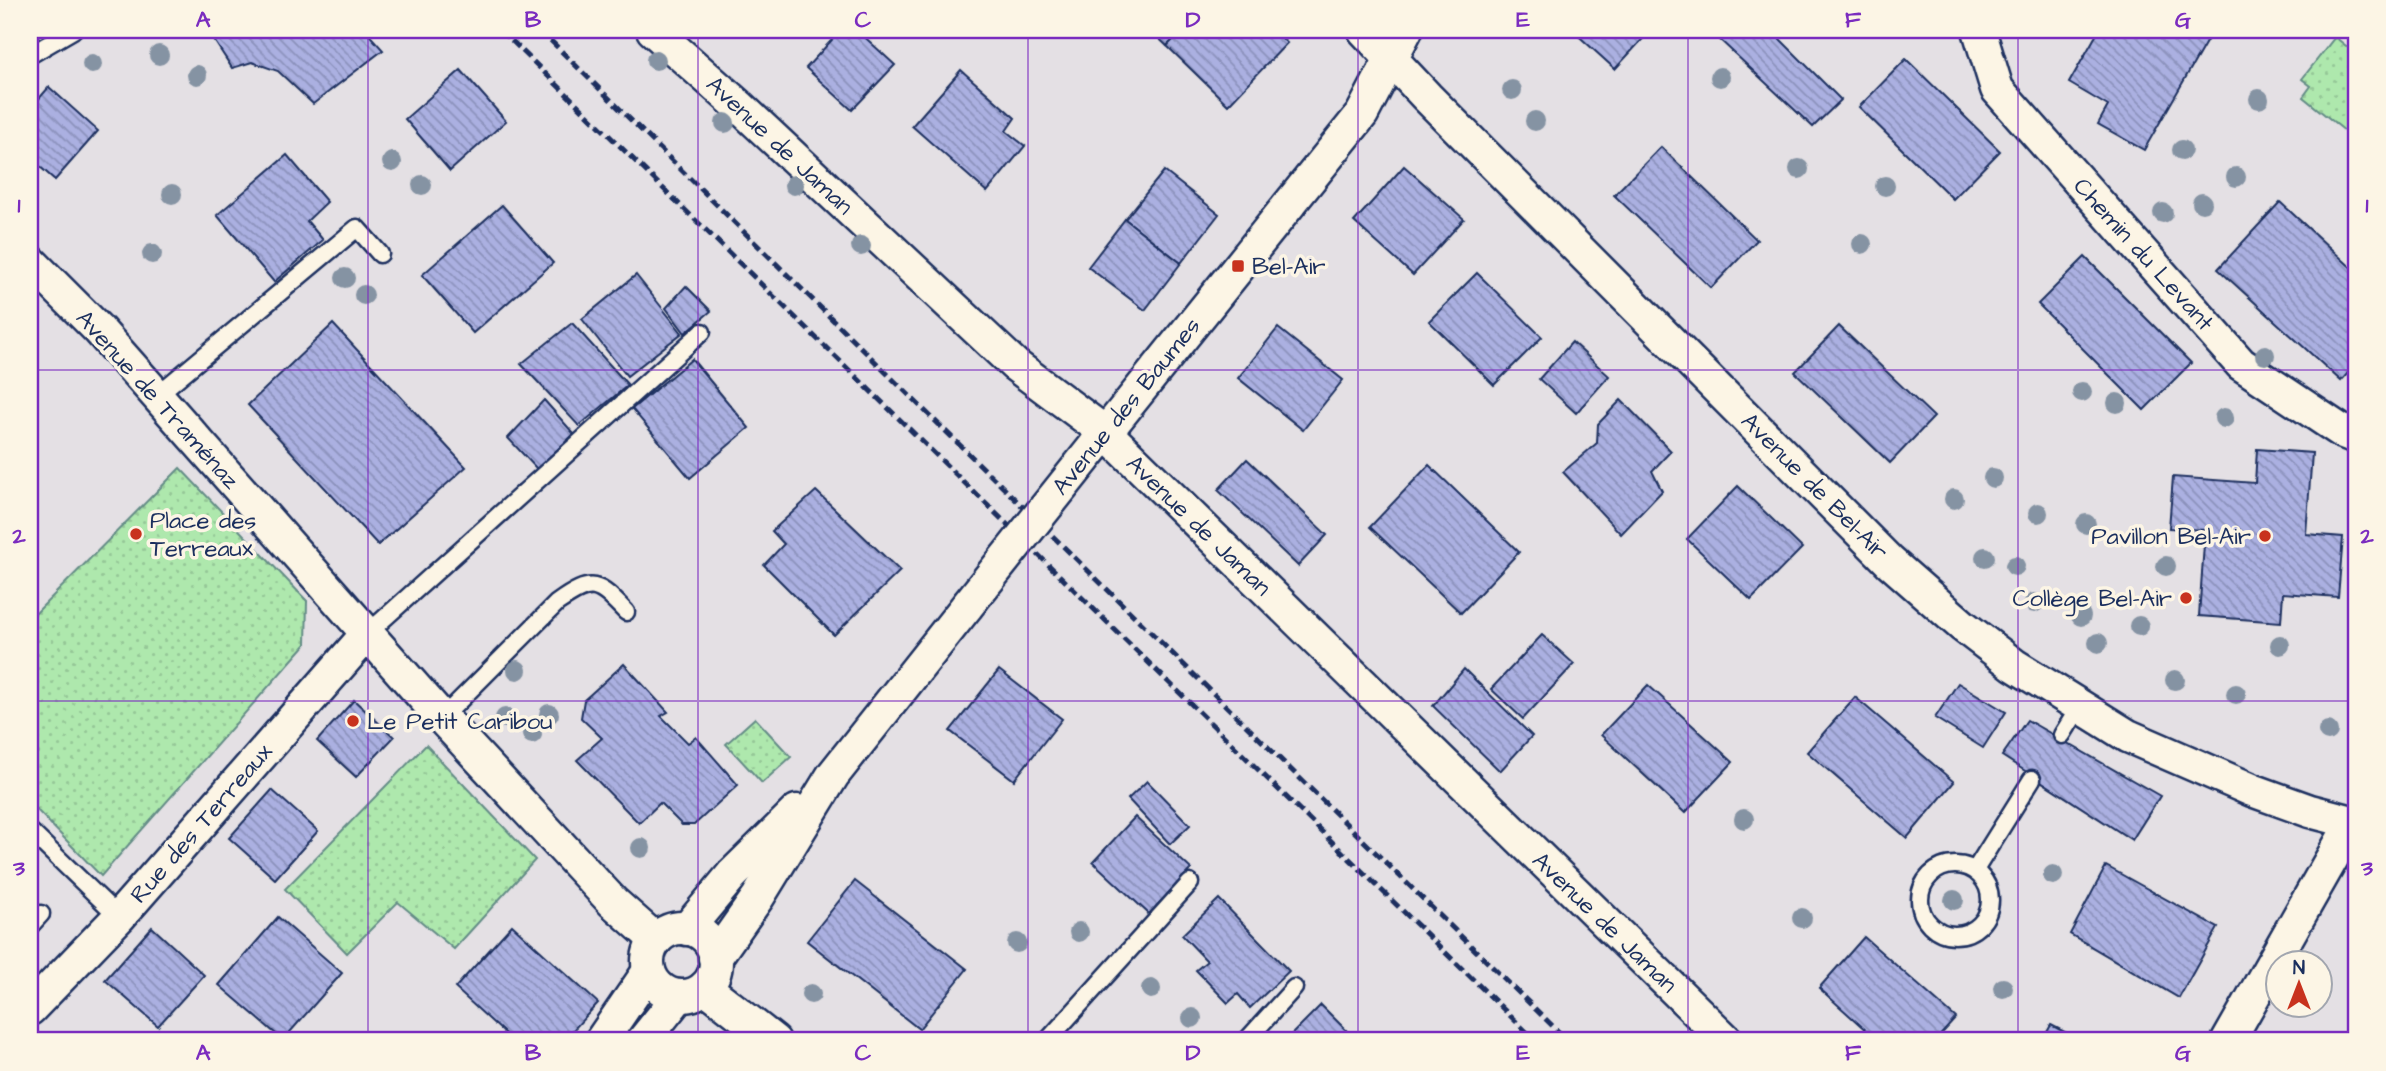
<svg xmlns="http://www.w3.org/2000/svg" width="2386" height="1071" font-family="'Architects Daughter',sans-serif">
  <defs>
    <pattern id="green-dots" width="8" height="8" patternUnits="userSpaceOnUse" patternTransform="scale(1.75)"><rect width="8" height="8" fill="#aee8ad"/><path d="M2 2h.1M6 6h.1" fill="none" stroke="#95c797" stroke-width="1.8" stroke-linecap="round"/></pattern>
    <pattern id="building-back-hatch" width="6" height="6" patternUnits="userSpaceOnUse" patternTransform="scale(1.75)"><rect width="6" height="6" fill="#abb0e1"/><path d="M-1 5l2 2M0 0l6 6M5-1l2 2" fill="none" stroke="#8a90ba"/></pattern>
  </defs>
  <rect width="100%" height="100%" fill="#e4e0e4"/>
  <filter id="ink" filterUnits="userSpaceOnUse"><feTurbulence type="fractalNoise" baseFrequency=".0143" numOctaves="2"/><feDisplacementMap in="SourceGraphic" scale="14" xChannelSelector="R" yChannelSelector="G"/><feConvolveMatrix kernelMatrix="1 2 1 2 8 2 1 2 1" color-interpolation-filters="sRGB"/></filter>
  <g filter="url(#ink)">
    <g fill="url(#green-dots)" stroke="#648c86" stroke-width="2">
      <path d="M2335,37L2356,54V140L2303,97L2311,86L2302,79Z"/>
      <path d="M180,468L307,601L306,644L101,876L36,809L30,815V619Z"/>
      <path d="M755,718L791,757L762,783L726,744Z"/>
      <path d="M426,745L535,860L454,949L398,902L347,953L285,889Z"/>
    </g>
    <g fill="url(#building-back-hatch)" stroke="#1b2f5e" stroke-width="2">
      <path d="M209,30H365L383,50L313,104L278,71L252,62L232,68L208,31Z"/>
      <path d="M841,30H857L895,65L852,110L806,68Z"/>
      <path d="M1150,30H1183L1167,46Z"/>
      <path d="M1183,30H1272L1287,43L1228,105L1167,46Z"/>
      <path d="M1572,30H1651L1615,69Z"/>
      <path d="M1726,30H1771L1841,100L1813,127L1718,38Z"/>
      <path d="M2099,30H2213L2144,150L2098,124L2108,106L2069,83Z"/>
      <path d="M1906,59L2000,151L1953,199L1859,107Z"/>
      <path d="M461,70L506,121L450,171L405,119Z"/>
      <path d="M961,70L1015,118L1006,131L1025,146L987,192L912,126Z"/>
      <path d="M49,87L98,131L55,180L30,158V109Z"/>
      <path d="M1661,147L1757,240L1711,288L1614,195Z"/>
      <path d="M287,155L327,202L307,221L323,240L274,282L217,215Z"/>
      <path d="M1404,166L1464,219L1413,275L1354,222Z"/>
      <path d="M1164,171L1219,214L1181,263L1125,219Z"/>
      <path d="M2280,202L2356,272V364L2341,381L2218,269Z"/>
      <path d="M502,205L553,263L473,333L422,275Z"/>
      <path d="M1125,219L1181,263L1145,310L1088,267Z"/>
      <path d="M2085,257L2191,363L2144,410L2038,304Z"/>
      <path d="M1477,273L1542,337L1494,385L1429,321Z"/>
      <path d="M636,275L682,333L627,376L582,319Z"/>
      <path d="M686,286L711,311L685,333L666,308Z"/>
      <path d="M572,323L628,385L579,426L521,364Z"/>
      <path d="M333,324L466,467L378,545L248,405Z"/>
      <path d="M1839,326L1934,417L1890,463L1795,372Z"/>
      <path d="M1278,328L1343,380L1303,430L1238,378Z"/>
      <path d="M1572,342L1609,376L1576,413L1539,379Z"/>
      <path d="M692,359L749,428L690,478L632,409Z"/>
      <path d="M544,400L574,434L537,469L508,438Z"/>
      <path d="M1621,400L1671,451L1652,471L1662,491L1621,534L1563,472L1597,443L1598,424Z"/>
      <path d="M2257,449L2312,453L2306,534L2343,537L2338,597L2283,593L2281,622L2199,616L2205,530L2169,528L2173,477L2255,483Z"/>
      <path d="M1247,459L1327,535L1298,566L1218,490Z"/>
      <path d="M1429,465L1519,552L1461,613L1370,527Z"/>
      <path d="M1738,486L1802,548L1751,600L1687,539Z"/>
      <path d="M816,491L900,571L834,635L764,565L784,544L772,531Z"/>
      <path d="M1542,635L1574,664L1523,719L1491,689Z"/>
      <path d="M624,664L668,712L661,716L688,743L696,737L738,785L694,825H682L660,803L639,823L577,760L602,738L581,718L584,700Z"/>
      <path d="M1464,669L1532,736L1500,771L1433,706Z"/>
      <path d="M999,670L1062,719L1014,780L950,731Z"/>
      <path d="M1958,683L2006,712L1983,748L1935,718Z"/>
      <path d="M1648,685L1733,762L1685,813L1601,735Z"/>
      <path d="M1855,697L1954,782L1907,838L1807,752Z"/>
      <path d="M354,700L394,737L356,777L317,741Z"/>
      <path d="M2027,720L2160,796L2132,840L2002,756Z"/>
      <path d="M1147,781L1190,825L1170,844L1128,799Z"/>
      <path d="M272,790L318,831L275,879L229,838Z"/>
      <path d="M1135,817L1191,869L1149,914L1093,862Z"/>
      <path d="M2106,866L2218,928L2179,998L2070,934Z"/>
      <path d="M855,881L967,969L919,1029L807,941Z"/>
      <path d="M1219,899L1289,971L1250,1008L1238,994L1228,1003L1196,970L1207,961L1182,935Z"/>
      <path d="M278,917L342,973L283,1040L219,985Z"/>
      <path d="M512,925L598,1003L563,1041H513L455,988Z"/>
      <path d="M152,927L204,975L158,1026L105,980Z"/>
      <path d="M1864,937L1956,1018L1935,1041H1878L1819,988Z"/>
      <path d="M1321,1005L1357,1041H1285Z"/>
      <path d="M2051,1025L2082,1041H2042Z"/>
    </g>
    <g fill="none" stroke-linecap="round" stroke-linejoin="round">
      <defs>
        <g id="service">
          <path d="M30,55L73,30"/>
          <path d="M156,396L357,228L380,254"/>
          <path d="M368,633L702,332"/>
          <path d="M442,718L557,603C593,578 597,582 626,612"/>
          <path d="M2062,735L2080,706"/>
          <path d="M30,836L32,833L119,917"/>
          <circle cx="1955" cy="900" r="35"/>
          <path d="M1975,870L2032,779"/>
          <path d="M30,926L41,914"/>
          <path d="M1047,1041L1190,883"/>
          <path d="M1246,1041L1294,988"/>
        </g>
        <g id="minor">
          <path d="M653,30L739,106L1015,365L1106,433L1727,1041"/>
          <path d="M1364,30L1427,97L1890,562L1963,626L2014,665L2128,736L2252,790L2310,811L2356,823"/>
          <path d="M1979,30L1997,89L2241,364L2343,432L2356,437"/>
          <path d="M30,261L99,330L442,718L613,902L656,940"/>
          <path d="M1094,447L1362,114L1406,30"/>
          <circle cx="682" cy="962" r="34"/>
          <path d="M687,929L732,875L797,811"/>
          <path d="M715,958L758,897L833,775L967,606"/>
          <path d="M705,987L774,1041"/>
          <path d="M30,1009L119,917L368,633"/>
          <path d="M601,1041L649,971"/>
          <path d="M643,1041L679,996"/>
          <path d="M2228,1041L2352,823"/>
        </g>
      </defs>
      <use href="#service" stroke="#1b2f5e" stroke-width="21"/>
      <use href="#minor" stroke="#1b2f5e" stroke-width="37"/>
      <use href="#service" stroke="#fcf5e5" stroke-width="16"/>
      <use href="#minor" stroke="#fcf5e5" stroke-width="32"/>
      <g stroke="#1b2f5e" stroke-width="5" stroke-dasharray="10 5" stroke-linecap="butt">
        <path d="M501,30L1536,1041"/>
        <path d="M540,30L922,408L1568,1041"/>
      </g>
      <defs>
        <path id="minor-bridge" d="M967,606L1094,447"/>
      </defs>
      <use href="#minor-bridge" stroke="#1b2f5e" stroke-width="37" stroke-linecap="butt"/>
      <use href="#minor-bridge" stroke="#fcf5e5" stroke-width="32"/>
    </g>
    <g fill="#8593a3">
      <circle cx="159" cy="55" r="10"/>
      <circle cx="656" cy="60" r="10"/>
      <circle cx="92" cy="64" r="10"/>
      <circle cx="197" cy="75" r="10"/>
      <circle cx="1720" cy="77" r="10"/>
      <circle cx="1512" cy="90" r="10"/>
      <circle cx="2259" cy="99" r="10"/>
      <circle cx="1535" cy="121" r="10"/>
      <circle cx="725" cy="123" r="10"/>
      <circle cx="2182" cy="150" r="10"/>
      <circle cx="392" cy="162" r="10"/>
      <circle cx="1799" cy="169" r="10"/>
      <circle cx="2236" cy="177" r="10"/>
      <circle cx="422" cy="185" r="10"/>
      <circle cx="794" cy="185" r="10"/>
      <circle cx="1885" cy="186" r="10"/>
      <circle cx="172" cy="194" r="10"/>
      <circle cx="2202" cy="203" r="10"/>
      <circle cx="2163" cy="213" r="10"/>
      <circle cx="1862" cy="244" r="10"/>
      <circle cx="861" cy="246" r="10"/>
      <circle cx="152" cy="254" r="10"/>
      <circle cx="345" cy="278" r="10"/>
      <circle cx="364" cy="295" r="10"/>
      <circle cx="2265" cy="355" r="10"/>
      <circle cx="2082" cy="392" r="10"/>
      <circle cx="2117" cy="403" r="10"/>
      <circle cx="2224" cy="418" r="10"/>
      <circle cx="1993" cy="478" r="10"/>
      <circle cx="1954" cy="499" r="10"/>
      <circle cx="2038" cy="513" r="10"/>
      <circle cx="2086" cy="524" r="10"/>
      <circle cx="1985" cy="557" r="10"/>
      <circle cx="2015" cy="566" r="10"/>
      <circle cx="2166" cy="566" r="10"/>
      <circle cx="2034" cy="603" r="10"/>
      <circle cx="2081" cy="616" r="10"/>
      <circle cx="2139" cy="626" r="10"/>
      <circle cx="2098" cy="643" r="10"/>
      <circle cx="2280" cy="645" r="10"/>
      <circle cx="517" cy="670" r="10"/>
      <circle cx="2175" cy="680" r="10"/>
      <circle cx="2236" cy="694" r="10"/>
      <circle cx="549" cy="714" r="10"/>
      <circle cx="505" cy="718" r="10"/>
      <circle cx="2328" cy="731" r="10"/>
      <circle cx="532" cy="734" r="10"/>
      <circle cx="1744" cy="819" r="10"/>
      <circle cx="641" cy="848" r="10"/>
      <circle cx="2053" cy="875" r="10"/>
      <circle cx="1954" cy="900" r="10"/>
      <circle cx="1802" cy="918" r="10"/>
      <circle cx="1079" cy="932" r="10"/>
      <circle cx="1017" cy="943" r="10"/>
      <circle cx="2003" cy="988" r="10"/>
      <circle cx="1151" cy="989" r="10"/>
      <circle cx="811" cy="994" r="10"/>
      <circle cx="1192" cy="1018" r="10"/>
    </g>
  </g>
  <path fill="none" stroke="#7b2cbf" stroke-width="2" stroke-opacity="0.55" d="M368,30V1041M698,30V1041M1028,30V1041M1358,30V1041M1688,30V1041M2018,30V1041M30,370H2356M30,701H2356"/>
  <g fill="#c8321e" stroke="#fcf5e5" stroke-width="2.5">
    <rect x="1231" y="259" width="14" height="14" rx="3.5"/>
    <circle cx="136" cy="534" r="7"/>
    <circle cx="2265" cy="536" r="7"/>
    <circle cx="2186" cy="598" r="7"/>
    <circle cx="353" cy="721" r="7"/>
  </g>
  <g text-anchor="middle" stroke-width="7" stroke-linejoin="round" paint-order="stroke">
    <g font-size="24" fill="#1b2f5e" stroke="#fcf5e5">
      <text transform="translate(780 145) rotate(43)" y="8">Avenue de Jaman</text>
      <text transform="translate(2144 254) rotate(48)" y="8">Chemin du Levant</text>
      <text transform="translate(158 399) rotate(48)" y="8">Avenue de Traménaz</text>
      <text transform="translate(1126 406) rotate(-51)" y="8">Avenue des Baumes</text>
      <text transform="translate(1815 486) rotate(45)" y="8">Avenue de Bel-Air</text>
      <text transform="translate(1199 525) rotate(44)" y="8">Avenue de Jaman</text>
      <text transform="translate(201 823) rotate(-49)" y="8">Rue des Terreaux</text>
      <text transform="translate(1605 922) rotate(44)" y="8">Avenue de Jaman</text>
    </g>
    <g font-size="24" fill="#1b2f5e" stroke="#fcf5e5" text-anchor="start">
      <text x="1252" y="274">Bel-Air</text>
      <text x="150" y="528">Place des<tspan x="150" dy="28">Terreaux</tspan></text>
      <text x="2251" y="544" text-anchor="end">Pavillon Bel-Air</text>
      <text x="2172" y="606" text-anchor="end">Collège Bel-Air</text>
      <text x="367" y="729">Le Petit Caribou</text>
    </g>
  </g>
  <rect width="2386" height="1071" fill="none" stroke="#fcf5e5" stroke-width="77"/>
  <g transform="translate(2299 984)"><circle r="33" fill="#fcf5e5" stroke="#a2a6af" stroke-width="2"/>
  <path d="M0-5L12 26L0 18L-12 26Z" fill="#c8321e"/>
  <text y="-10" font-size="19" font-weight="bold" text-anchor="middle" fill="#1b2f5e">N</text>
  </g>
  <rect x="38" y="38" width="2310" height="994" fill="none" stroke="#7b2cbf" stroke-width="2.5"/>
  <g font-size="23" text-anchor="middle" font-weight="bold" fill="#7b2cbf">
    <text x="203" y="27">A</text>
    <text x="533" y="27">B</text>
    <text x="863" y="27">C</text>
    <text x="1193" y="27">D</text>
    <text x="1523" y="27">E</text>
    <text x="1853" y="27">F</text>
    <text x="2183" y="27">G</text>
    <text x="19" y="212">1</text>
    <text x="2367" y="212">1</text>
    <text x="19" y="543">2</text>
    <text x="2367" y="543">2</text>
    <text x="19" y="875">3</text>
    <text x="2367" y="875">3</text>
    <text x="203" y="1060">A</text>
    <text x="533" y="1060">B</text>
    <text x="863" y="1060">C</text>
    <text x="1193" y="1060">D</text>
    <text x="1523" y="1060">E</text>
    <text x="1853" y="1060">F</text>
    <text x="2183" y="1060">G</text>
  </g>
</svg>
